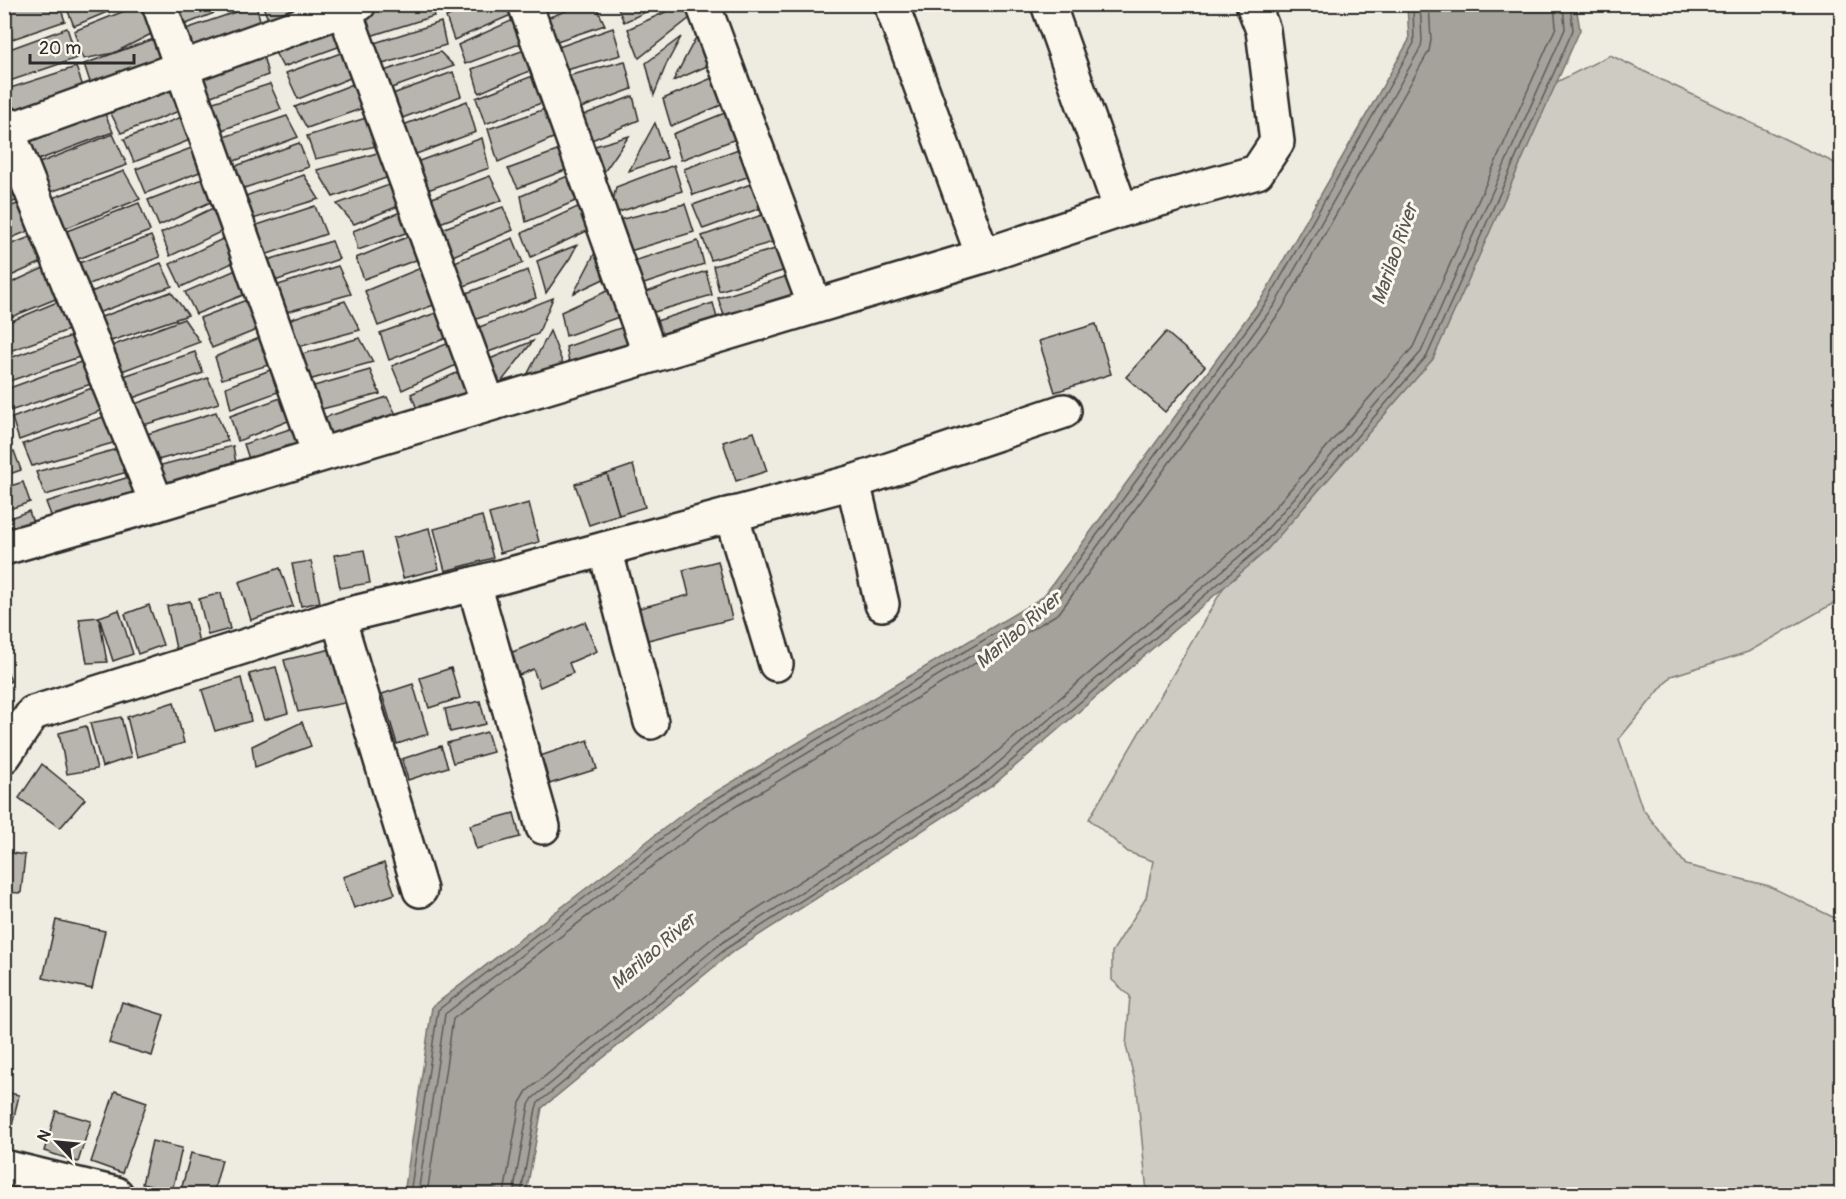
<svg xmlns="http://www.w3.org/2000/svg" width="1846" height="1199" font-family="Pangolin,sans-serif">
  <rect width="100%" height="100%" fill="#eeebe0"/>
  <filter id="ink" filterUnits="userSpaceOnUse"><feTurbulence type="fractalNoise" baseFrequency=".0167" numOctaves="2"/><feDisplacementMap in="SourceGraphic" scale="12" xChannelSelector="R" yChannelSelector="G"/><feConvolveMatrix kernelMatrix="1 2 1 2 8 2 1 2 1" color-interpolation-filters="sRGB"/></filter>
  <g filter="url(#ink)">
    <path fill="#cecbc2" stroke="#7c7b76" stroke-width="1.5" d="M1610,55L1841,166V599L1748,652L1671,676L1619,739L1642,808L1686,865L1769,886L1841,921V1194H1155L1147,1193L1137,1089L1126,1046L1130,996L1112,980V952L1146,898L1153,861L1128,852L1089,819L1276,497L1517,102Z"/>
    <path fill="#a4a29a" stroke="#74726e" stroke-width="1.5" d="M1407,5H1576L1580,30L1433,359L1265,552L992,786L731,953L542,1108L526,1194H404L432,1007L697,803L1043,597L1263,296L1409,40Z"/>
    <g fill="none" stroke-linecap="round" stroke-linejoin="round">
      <g stroke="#5b5b57" stroke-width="1.5">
        <path d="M410,1194L438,1010L701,808L1048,602L1268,300L1414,43L1413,4"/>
        <path d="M418,1194L445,1014L705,814L1053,607L1275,304L1421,47L1422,40L1420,4"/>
        <path d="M427,1194L453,1019L710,822L1059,613L1282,309L1429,51L1431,40L1429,4"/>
        <path d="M504,1194L520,1103L527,1091L717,934L978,768L1250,536L1413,347L1556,27L1554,4"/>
        <path d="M513,1194L529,1105L533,1098L723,942L984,775L1256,542L1421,352L1565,29L1563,4"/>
        <path d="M521,1194L536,1108L538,1103L727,948L988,781L1261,547L1427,356L1573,30L1570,4"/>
      </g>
    </g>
    <g fill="#b8b5ae" stroke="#2b2b2b" stroke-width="1.5">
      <path d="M20,4H59L65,21L4,42V10Z"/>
      <path d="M65,4H126L74,26Z"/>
      <path d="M142,4H151L159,30L114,53L83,59L74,31Z"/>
      <path d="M167,4H237L176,28Z"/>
      <path d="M262,4H332L272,29Z"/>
      <path d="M388,4H430L434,16L367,37L357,15Z"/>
      <path d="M474,4H516L518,12L454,40L446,17Z"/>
      <path d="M534,4H562L538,13Z"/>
      <path d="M584,4H595L605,25L548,44L539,21Z"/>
      <path d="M616,4H663L624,22Z"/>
      <path d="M683,4H691L695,14L639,58L628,29Z"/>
      <path d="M256,5L263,31L185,60L177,32Z"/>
      <path d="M522,16L530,40L465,64L458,45Z"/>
      <path d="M339,20L349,43L283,67L271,45Z"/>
      <path d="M441,22L446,45L376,66L368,45Z"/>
      <path d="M702,26L714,63L673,81Z"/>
      <path d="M67,28L77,58L4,83V51Z"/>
      <path d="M613,28L621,55L559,72L550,50Z"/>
      <path d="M162,36L171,64L93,91L84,64Z"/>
      <path d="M681,37L666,65L654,95L646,63Z"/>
      <path d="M530,48L536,68L479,93L472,69Z"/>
      <path d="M349,50L360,74L298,99L286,73Z"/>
      <path d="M262,51L268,75L203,99L194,75Z"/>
      <path d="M440,52L454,66L386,90L381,72Z"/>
      <path d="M625,61L632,89L573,111L560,78Z"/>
      <path d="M76,67L86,95L11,122L4,99V90Z"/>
      <path d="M453,72L461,96L397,120L387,96Z"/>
      <path d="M543,72L552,99L485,124L476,98Z"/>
      <path d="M719,75L731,101L671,126L663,99Z"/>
      <path d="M176,78L187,108L121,133L107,106Z"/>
      <path d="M358,82L369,106L307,128L295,107Z"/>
      <path d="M270,84L281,109L216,132L204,105Z"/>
      <path d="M633,96L639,120L587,142L578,117Z"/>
      <path d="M467,101L476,132L408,157L398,127Z"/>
      <path d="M101,105L113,132L30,163L19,138Z"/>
      <path d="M548,108L560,135L498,162L488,129Z"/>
      <path d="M732,110L741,137L681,160L673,134Z"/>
      <path d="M187,115L195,138L134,162L124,139Z"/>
      <path d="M376,115L386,144L315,159L307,136Z"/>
      <path d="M287,116L298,137L229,163L221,138Z"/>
      <path d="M655,123L667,158L629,171Z"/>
      <path d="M113,134L127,165L39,196L29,167Z"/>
      <path d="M629,136L600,178L588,148Z"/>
      <path d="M482,138L489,168L422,192L411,164Z"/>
      <path d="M299,143L309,167L238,190L233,167Z"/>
      <path d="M202,144L210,168L146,193L136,169Z"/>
      <path d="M568,147L576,166L518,188L508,169Z"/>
      <path d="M744,147L756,174L693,195L684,169Z"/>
      <path d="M388,150L397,174L333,197L317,170Z"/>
      <path d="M674,165L682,191L610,215L616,187Z"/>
      <path d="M124,171L140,199L56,232L42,202Z"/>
      <path d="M577,172L585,197L526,222L521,196Z"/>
      <path d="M10,173L25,198L4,205V175Z"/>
      <path d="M304,175L319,199L246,221L240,198Z"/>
      <path d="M210,176L219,198L159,226L148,200Z"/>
      <path d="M490,176L502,200L437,224L427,200Z"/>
      <path d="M400,181L406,203L354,224L337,204Z"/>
      <path d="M759,181L769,205L703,229L693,205Z"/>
      <path d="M28,200L38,227L4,241V209Z"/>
      <path d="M139,203L150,231L68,263L59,234Z"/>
      <path d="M586,203L589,230L531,257L522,233Z"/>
      <path d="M685,204L694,232L623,253L610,222Z"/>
      <path d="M219,205L229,228L170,256L161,233Z"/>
      <path d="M315,206L326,234L259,257L251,227Z"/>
      <path d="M503,207L513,230L448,258L436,231Z"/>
      <path d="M408,209L417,229L358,250L353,231Z"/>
      <path d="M773,211L783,239L711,260L702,236Z"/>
      <path d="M43,232L49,259L4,279V247Z"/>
      <path d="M417,233L427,256L364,279L356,258Z"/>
      <path d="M233,234L243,258L181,287L170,264Z"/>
      <path d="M151,236L160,257L79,288L71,266Z"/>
      <path d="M513,238L523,263L459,288L450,264Z"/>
      <path d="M332,241L339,259L269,283L264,261Z"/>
      <path d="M698,241L704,264L635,287L627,263Z"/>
      <path d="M600,243L612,275L574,293Z"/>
      <path d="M577,245L570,258L546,293L537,261Z"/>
      <path d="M783,247L792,268L719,291L713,266Z"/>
      <path d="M161,263L172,286L92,315L84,295Z"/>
      <path d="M428,265L439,303L378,326L365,291Z"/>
      <path d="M48,266L63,296L4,320V286Z"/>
      <path d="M245,266L253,291L196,314L185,292Z"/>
      <path d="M338,266L351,294L279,314L269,288Z"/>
      <path d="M528,270L536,298L471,321L461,295Z"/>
      <path d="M706,271L712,295L644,315L638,295Z"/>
      <path d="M794,274L802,301L727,324L718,298Z"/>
      <path d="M618,286L627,314L566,336L561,312Z"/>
      <path d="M171,292L188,315L105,343L93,320Z"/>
      <path d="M254,297L264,327L212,348L200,318Z"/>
      <path d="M553,298L538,334L480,355L472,330Z"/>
      <path d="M62,300L77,327L4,353V324Z"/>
      <path d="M345,301L360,330L294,348L282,322Z"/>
      <path d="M713,303L719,326L656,344L647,324Z"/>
      <path d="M447,309L457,334L389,360L380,333Z"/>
      <path d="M184,319L200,342L114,374L106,348Z"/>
      <path d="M632,324L640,350L571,371L566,347Z"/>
      <path d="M1096,324L1111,374L1055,392L1039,341Z"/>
      <path d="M550,331L563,364L524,381Z"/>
      <path d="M1166,332L1205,366L1165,412L1126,377Z"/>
      <path d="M77,334L85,355L4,383V360Z"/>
      <path d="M266,335L278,362L222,379L215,357Z"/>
      <path d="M360,338L373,362L305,381L295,356Z"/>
      <path d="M459,339L467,360L402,390L392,366Z"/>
      <path d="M533,341L495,390L485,361Z"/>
      <path d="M195,352L203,373L127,400L118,378Z"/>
      <path d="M89,359L97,382L4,413V390Z"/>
      <path d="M278,367L286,389L231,409L226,387Z"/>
      <path d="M467,368L474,393L419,414L411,394Z"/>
      <path d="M370,370L380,394L314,411L307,388Z"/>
      <path d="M208,378L219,403L133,428L129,406Z"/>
      <path d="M100,385L108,408L19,440L12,418Z"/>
      <path d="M289,395L298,417L238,441L230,416Z"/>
      <path d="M387,397L398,418L326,442L317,420Z"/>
      <path d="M216,412L228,441L154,461L147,434Z"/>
      <path d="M112,414L120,441L32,466L23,444Z"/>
      <path d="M299,426L306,453L252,468L244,444Z"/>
      <path d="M754,432L767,471L736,481L723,442Z"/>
      <path d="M233,446L237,469L161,492L154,467Z"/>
      <path d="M124,447L131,471L45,495L36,472Z"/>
      <path d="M14,451L21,470L4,476V455Z"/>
      <path d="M633,465L645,507L619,515L607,474Z"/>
      <path d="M607,474L619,515L589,525L575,484Z"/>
      <path d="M136,475L144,500L55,526L46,502Z"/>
      <path d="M23,482L30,502L4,511V488Z"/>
      <path d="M529,503L539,542L500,553L489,514Z"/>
      <path d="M29,511L36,532L4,543V520Z"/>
      <path d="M482,516L493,558L445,571L434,529Z"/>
      <path d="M429,528L439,569L403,578L393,538Z"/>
      <path d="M364,550L370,583L340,588L334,555Z"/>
      <path d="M311,561L320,602L301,606L292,564Z"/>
      <path d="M718,561L732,619L644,641L636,609L689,595L683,570Z"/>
      <path d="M280,568L293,606L251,620L239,582Z"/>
      <path d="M221,593L230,629L208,635L199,599Z"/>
      <path d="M190,601L199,643L176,649L167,606Z"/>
      <path d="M149,605L163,645L138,654L125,614Z"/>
      <path d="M119,610L133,654L113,661L99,617Z"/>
      <path d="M99,617L107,662L87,663L79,619Z"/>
      <path d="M585,622L597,651L569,663L573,673L540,687L533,669L517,676L508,654Z"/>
      <path d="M336,648L350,702L298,712L284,660Z"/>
      <path d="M4,664L11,681L4,684Z"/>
      <path d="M276,667L288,713L264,720L249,674Z"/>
      <path d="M451,668L460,698L429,708L420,678Z"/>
      <path d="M241,678L251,721L215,731L202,690Z"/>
      <path d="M413,684L428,734L397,744L382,694Z"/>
      <path d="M480,701L486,724L450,732L445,709Z"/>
      <path d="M174,702L184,743L137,757L127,717Z"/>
      <path d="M121,717L131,757L102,767L90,723Z"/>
      <path d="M302,722L311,746L255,767L252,746Z"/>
      <path d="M86,726L97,769L67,774L59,733Z"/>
      <path d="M487,732L493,752L453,763L447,743Z"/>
      <path d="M588,740L597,769L546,785L537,757Z"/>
      <path d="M441,746L448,767L408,780L402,759Z"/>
      <path d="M42,764L85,799L60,828L19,798Z"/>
      <path d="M514,813L520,837L476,849L470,825Z"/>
      <path d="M4,852L25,855L21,893L4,892Z"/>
      <path d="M384,863L395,894L354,908L343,877Z"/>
      <path d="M56,920L105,931L92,989L43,978Z"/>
      <path d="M122,1002L164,1015L152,1056L109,1043Z"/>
      <path d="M115,1091L147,1102L122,1173L91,1162Z"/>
      <path d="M4,1092L19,1095L8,1143L4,1142Z"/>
      <path d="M56,1111L91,1121L78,1162L44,1151Z"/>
      <path d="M152,1141L182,1148L172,1191L142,1184Z"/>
      <path d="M191,1153L222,1160L213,1194H180Z"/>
    </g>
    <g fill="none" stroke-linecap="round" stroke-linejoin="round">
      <defs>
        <g id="minor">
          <path d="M159,4L319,454"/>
          <path d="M342,4L488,403"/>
          <path d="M525,4L650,355"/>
          <path d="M703,4L815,306"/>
          <path d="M891,4L983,256"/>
          <path d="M1048,4L1121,210"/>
          <path d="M4,122L157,504"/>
          <path d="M4,132L359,4"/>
          <path d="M853,482L882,604"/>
          <path d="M731,514L776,664"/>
          <path d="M4,548L157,504L983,256L1121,210L1257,172L1277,142L1263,30L1253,4"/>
          <path d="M605,549L651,722"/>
          <path d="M474,584L543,827"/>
          <path d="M338,617L420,890"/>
          <path d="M4,756L33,713L338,617L474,584L853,482L1064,411"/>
          <path d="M4,1167L116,1194"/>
        </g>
      </defs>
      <use href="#minor" stroke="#2b2b2b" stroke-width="38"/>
      <use href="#minor" stroke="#fbf7ec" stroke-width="33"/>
    </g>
  </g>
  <g text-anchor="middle" stroke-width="6" stroke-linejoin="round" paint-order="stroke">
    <g font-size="20" font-style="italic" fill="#555552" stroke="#fbf7ec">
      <text transform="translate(1394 254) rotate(-71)" y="7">Marilao River</text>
      <text transform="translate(1018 630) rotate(-41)" y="7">Marilao River</text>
      <text transform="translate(653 951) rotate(-41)" y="7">Marilao River</text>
    </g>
  </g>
  <rect width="1846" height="1199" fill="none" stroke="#fbf7ec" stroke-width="24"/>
  <rect x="12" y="12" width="1822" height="1175" fill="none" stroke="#2b2b2b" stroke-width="2" filter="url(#ink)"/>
  <g transform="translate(57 1142) rotate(296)" stroke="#fbf7ec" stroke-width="4.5" paint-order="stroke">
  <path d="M0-4.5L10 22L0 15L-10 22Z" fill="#2b2b2b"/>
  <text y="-9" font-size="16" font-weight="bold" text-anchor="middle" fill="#2b2b2b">N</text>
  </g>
  <path d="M30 54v9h104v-9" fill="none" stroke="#2b2b2b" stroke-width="3"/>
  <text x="39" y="54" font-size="18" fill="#2b2b2b" stroke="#fbf7ec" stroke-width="4.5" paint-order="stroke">20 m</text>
</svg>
